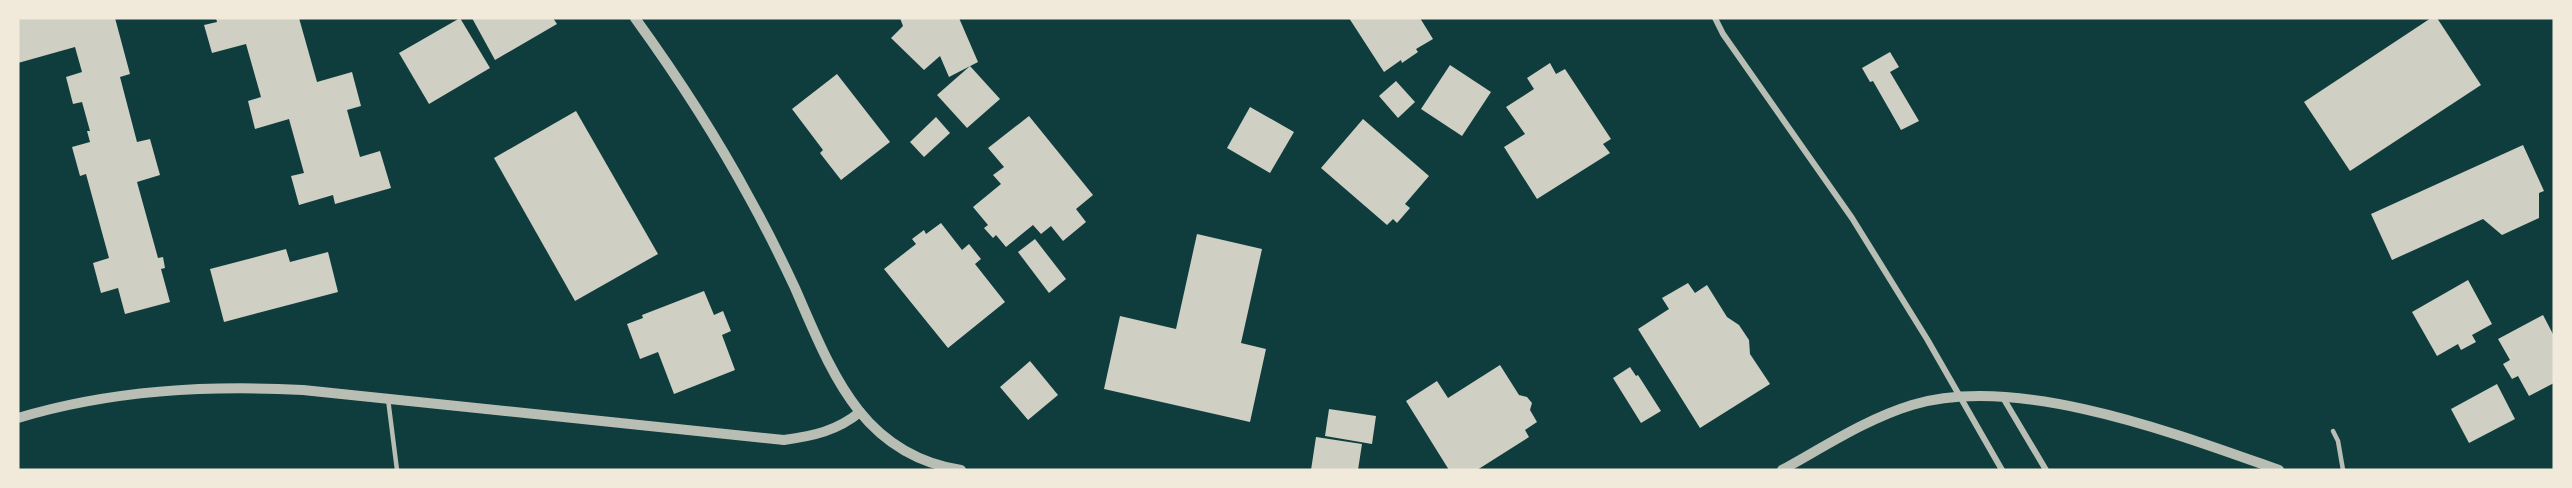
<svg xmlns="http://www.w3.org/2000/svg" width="2572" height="488" font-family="Lora,serif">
  <rect width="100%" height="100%" fill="#0f3d3e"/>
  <g fill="#cfcfc3">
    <path d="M18,18H115L130,74L120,77L137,142L150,139L160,175L137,182L158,258L163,257L165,268L161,269L170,302L125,314L118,288L101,293L93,263L109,258L86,174L80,176L72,147L90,142L87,131H90L82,102L73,104L66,77L82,72L75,47L18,63Z"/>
    <path d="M216,18H299L317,82L352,72L361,106L347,110L360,157L380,151L391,188L335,204L333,195L299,205L291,176L304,173L289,119L255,129L248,101L261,97L246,44L212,53L204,25L217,22Z"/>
    <path d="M460,18L490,68L429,104L399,53Z"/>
    <path d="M472,18H553L557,24L495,60Z"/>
    <path d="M900,18H959L978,62L949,77L940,56L924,70L891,38L903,26Z"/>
    <path d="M1349,18H1420L1433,39L1416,49L1418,52L1402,63L1401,60L1384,72Z"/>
    <path d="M2431,18H2437L2481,85L2350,171L2304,102Z"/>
    <path d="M1890,52L1899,67L1890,72L1919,121L1901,130L1873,81L1870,82L1862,68Z"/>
    <path d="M1550,63L1556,74L1565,69L1611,139L1603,144L1610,153L1537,199L1504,147L1525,134L1506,107L1534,89L1527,78Z"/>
    <path d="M1450,65L1491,92L1462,136L1421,109Z"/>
    <path d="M970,66L1000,99L967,128L937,95Z"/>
    <path d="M837,74L890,142L841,180L820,153L823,150L792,109Z"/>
    <path d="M1396,81L1415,102L1398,118L1379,96Z"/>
    <path d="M1250,107L1294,132L1270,173L1227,148Z"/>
    <path d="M576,111L658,254L575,301L494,158Z"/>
    <path d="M1029,116L1093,195L1076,209L1086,222L1063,241L1051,226L1041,234L1033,225L1006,247L996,235L993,238L984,228L988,225L973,207L1001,184L993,175L1004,167L988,148Z"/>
    <path d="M936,117L950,133L924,157L910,142Z"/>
    <path d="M1363,119L1429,176L1405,204L1410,208L1397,223L1393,219L1387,225L1321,168Z"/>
    <path d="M2523,145L2544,191L2539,193V218L2502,235L2483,219L2392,260L2371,214Z"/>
    <path d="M941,223L962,250L969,244L981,259L975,264L1005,302L948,348L884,269L916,244L912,239L924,230L926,234Z"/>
    <path d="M1197,234L1262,249L1241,343L1266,349L1250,422L1104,389L1120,316L1176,329Z"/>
    <path d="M1035,239L1066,279L1049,293L1018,252Z"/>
    <path d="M286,249L290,262L328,252L338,292L224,322L210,269Z"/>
    <path d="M2468,280L2492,324L2472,335L2476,342L2461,350L2458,344L2437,356L2412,312Z"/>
    <path d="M1688,283L1695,293L1707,285L1727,317L1739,325L1749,340L1750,354L1770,384L1700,428L1638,329L1669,309L1662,298Z"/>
    <path d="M704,291L714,315L723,311L731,331L722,335L735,370L674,394L658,352L640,359L627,324L643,318L642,315Z"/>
    <path d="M2543,315L2554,336V383L2529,396L2518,376L2512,379L2503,364L2510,360L2498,339Z"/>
    <path d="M1030,361L1058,395L1028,420L1000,387Z"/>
    <path d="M1500,365L1519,395L1527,397L1532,403L1530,410L1537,422L1525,430L1529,437L1477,470H1449L1406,401L1437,381L1448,398Z"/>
    <path d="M1630,367L1636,376L1638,375L1661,411L1641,423L1613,378Z"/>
    <path d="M2497,384L2515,419L2469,443L2451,409Z"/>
    <path d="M1329,409L1376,416L1372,444L1325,436Z"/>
    <path d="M1316,437L1362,444L1358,470H1311Z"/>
  </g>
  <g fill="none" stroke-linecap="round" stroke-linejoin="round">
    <g stroke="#b8beb3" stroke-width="4.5">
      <path d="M388,399L397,470"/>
      <path d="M2333,431L2338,441L2343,470"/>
    </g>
    <g stroke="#b8beb3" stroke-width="6">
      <path d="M1715,18L1723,34L1852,218L1927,339L2002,470"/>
      <path d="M2002,396L2046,470"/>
    </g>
    <g stroke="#b8beb3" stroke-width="10">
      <path d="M635,18C677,76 716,136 750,199C766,228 781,258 795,288C831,370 860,454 961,470"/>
      <path d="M18,418C111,390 207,385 303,390L784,440C813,436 837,431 860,412"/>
      <path d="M1782,470C1824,447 1866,419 1912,405C2018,373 2177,434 2279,470"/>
    </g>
  </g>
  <rect width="2572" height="488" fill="none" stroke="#f1e9da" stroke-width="39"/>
</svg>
